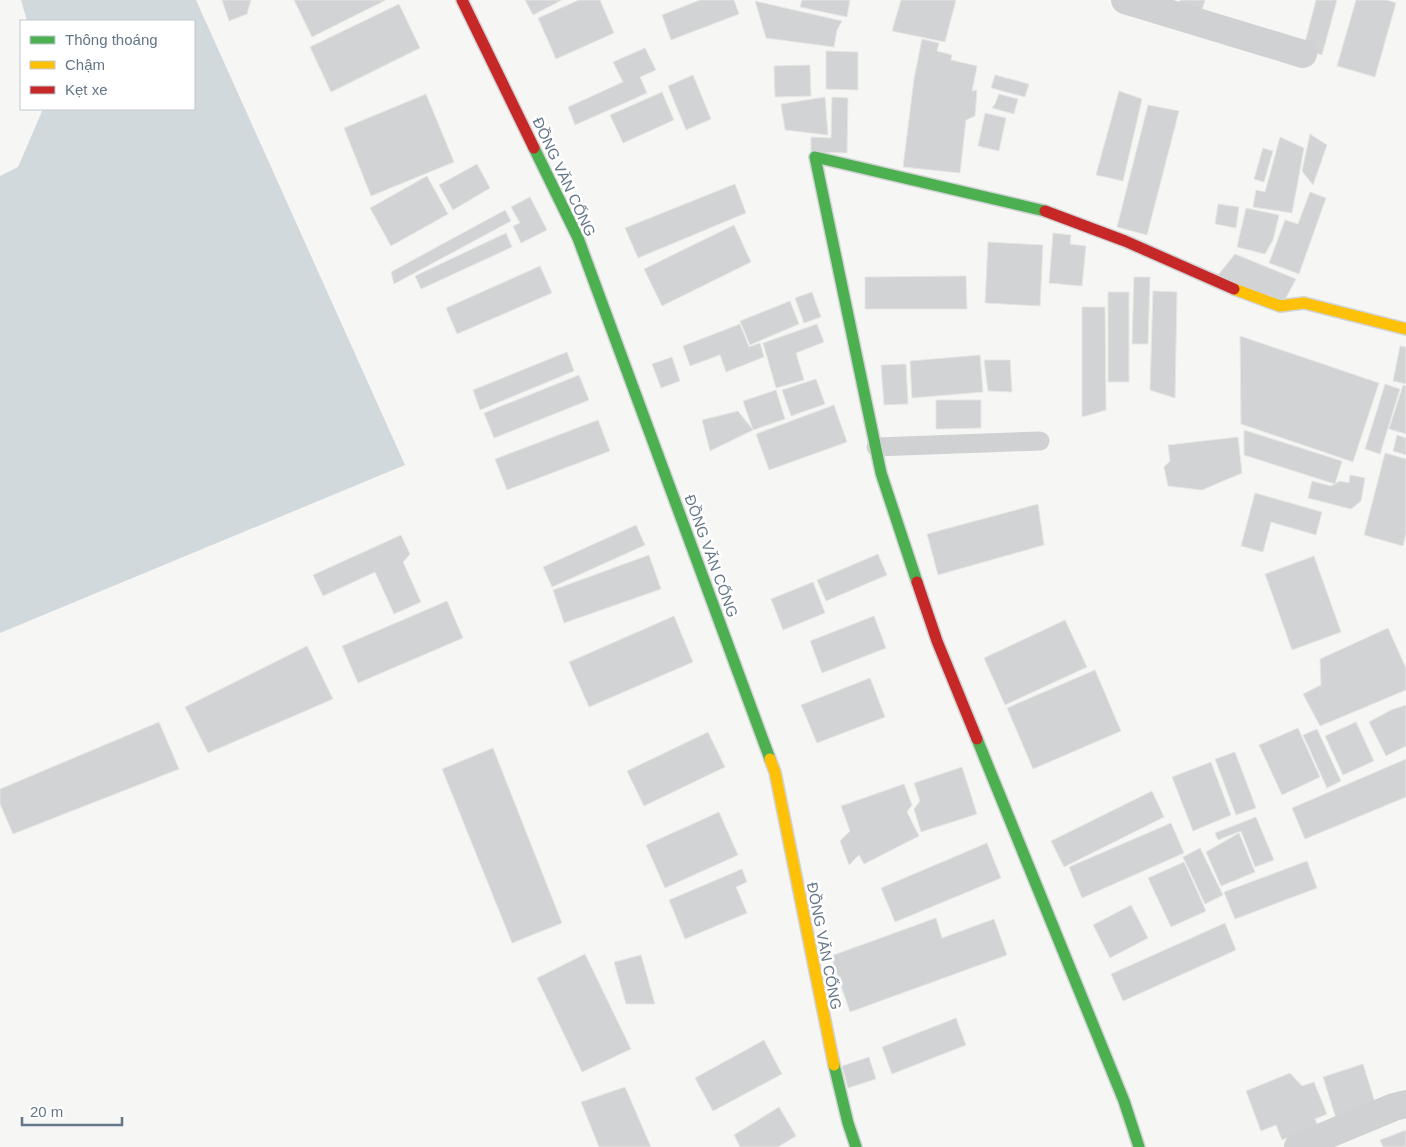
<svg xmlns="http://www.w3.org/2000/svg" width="1406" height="1147" font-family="Arial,sans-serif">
  <rect width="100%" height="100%" fill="#f6f6f5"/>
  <path fill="#d1d9dc" d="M21,0H196L405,465L0,633V176L18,167L43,109H194V21H27Z"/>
  <g fill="#d2d3d4" stroke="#e6e6e5">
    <path d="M222,0H251L247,14L229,21Z"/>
    <path d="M294,0H386L312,37Z"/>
    <path d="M525,0H562L533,15Z"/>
    <path d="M579,0H600L614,33L556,59L538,18Z"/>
    <path d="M700,0H734L739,14L671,40L662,15Z"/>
    <path d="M802,0H850L847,17L800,7Z"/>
    <path d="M901,0H956L945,42L892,31Z"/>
    <path d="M1180,0H1205L1200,17L1179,4Z"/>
    <path d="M1316,0H1337L1322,55L1303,50Z"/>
    <path d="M1356,0H1387L1396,3L1375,77L1337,66Z"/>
    <path d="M755,1L842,21L837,30L834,47L766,38Z"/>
    <path d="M399,4L420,48L331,92L310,47Z"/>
    <path d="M922,39L939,43L937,51L952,55L951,60L977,66L972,91L977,90L975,116L966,120L960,173L903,167L914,79Z"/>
    <path d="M645,48L656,70L640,77L647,93L575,125L568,107L623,82L613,62Z"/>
    <path d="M826,51L858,52V90L826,89Z"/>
    <path d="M810,65L811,96L775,97L774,66Z"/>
    <path d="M693,75L711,119L686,130L668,86Z"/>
    <path d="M995,75L1029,84L1025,97L991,88Z"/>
    <path d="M1119,91L1142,99L1123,181L1096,175Z"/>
    <path d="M662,92L674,120L623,143L610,115Z"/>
    <path d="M426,94L454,162L371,196L344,128Z"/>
    <path d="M999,94L1018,99L1014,114L992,108L995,104Z"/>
    <path d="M825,97L828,135L785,130L781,104Z"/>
    <path d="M832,97L848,98L847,153L811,152V137L831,138Z"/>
    <path d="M1148,105L1179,111L1147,235L1117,227Z"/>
    <path d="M985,113L1006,118L999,151L978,146Z"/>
    <path d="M1310,134L1327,145L1313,185L1302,171Z"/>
    <path d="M1280,137L1304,148L1292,213L1253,207L1256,190L1265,192Z"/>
    <path d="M1263,148L1273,151L1264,182L1254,179Z"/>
    <path d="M477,164L490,188L453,210L439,185Z"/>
    <path d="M427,176L448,214L391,246L370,208Z"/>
    <path d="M735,184L746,213L638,258L625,228Z"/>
    <path d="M1310,192L1326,198L1299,274L1269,263L1285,220L1298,224Z"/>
    <path d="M530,197L547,230L521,243L513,226L520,223L511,207Z"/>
    <path d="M1218,204L1239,207L1236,228L1215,224Z"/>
    <path d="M1246,208L1279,215L1273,240L1265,254L1237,247Z"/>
    <path d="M505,210L511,221L394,284L391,272Z"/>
    <path d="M734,225L751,262L662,306L644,269Z"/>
    <path d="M506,233L512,247L421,289L415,276Z"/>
    <path d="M1053,233L1071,235L1070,244L1086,246L1082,286L1049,283Z"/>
    <path d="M988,242L1043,245L1040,306L985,303Z"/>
    <path d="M1235,254L1296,279L1281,307L1214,280Z"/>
    <path d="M540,266L552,293L457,334L446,308Z"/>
    <path d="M966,276L967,309H865V277Z"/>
    <path d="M1134,277H1150L1148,344H1132Z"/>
    <path d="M1153,291L1177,292L1175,398L1150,390Z"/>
    <path d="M812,292L821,317L804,323L795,298Z"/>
    <rect x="1108" y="292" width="21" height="90"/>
    <path d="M790,301L799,324L750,345L740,321Z"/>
    <path d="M1082,307H1105L1106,410L1082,417Z"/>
    <path d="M740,324L749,347L760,343L764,357L726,372L720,355L690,366L683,346Z"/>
    <path d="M817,324L824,342L796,353L804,380L776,388L763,343Z"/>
    <path d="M1240,336L1379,383L1353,462L1241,424Z"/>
    <path d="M1400,346L1406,347V384L1393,381Z"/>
    <path d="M567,352L574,371L480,410L473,390Z"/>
    <path d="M980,355L983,392L912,398L910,361Z"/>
    <path d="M672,357L680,381L661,388L652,364Z"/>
    <path d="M984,360H1010L1012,392L988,391Z"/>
    <path d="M906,364L908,404L884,405L881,365Z"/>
    <path d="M579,375L589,400L494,438L484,413Z"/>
    <path d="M816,379L825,404L791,416L782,390Z"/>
    <path d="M1385,384L1400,389L1380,454L1365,449Z"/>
    <path d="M1403,385L1406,386V434L1389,429Z"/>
    <path d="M776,390L785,419L753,430L743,401Z"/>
    <path d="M936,400H981V428L936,429Z"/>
    <path d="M834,405L847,442L769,470L756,434Z"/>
    <path d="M738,411L753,430L710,451L702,420Z"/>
    <path d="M598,420L610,451L507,490L495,459Z"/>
    <path d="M1244,430L1342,461L1335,484L1244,455Z"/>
    <path d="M1397,435L1406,438V455L1393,451Z"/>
    <path d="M1238,437L1242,473L1202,490L1168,486L1164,467L1170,461L1168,445Z"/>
    <path d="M1385,453L1406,459V533L1403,546L1364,535Z"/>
    <path d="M1350,475L1365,478L1361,501L1351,509L1308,498L1312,481L1331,486L1340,481L1349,483Z"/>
    <path d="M1255,493L1322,512L1316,535L1271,522L1263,552L1241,546Z"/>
    <path d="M1038,504L1044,545L938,575L927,534Z"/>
    <path d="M636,525L645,545L552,587L543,567Z"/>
    <path d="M401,535L410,554L403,562L421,602L394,614L375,572L323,596L313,575Z"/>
    <path d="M878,554L887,575L826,601L817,580Z"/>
    <path d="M649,555L661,589L564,623L553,590Z"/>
    <path d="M1314,556L1341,632L1292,650L1265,574Z"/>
    <path d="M813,582L825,613L783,630L771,599Z"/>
    <path d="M447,601L463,638L358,683L342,646Z"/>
    <path d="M674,616L693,662L589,707L569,662Z"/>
    <path d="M874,616L886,648L822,673L810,641Z"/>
    <path d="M1065,620L1087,667L1005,705L984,658Z"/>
    <path d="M1388,628L1406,668V690L1320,726L1303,694L1321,685L1320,659Z"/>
    <path d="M307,646L333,699L208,753L185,707Z"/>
    <path d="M1095,670L1121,731L1033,769L1007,708Z"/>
    <path d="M870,678L885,717L817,743L801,705Z"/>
    <path d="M1406,705V746L1386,756L1369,722L1391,710Z"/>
    <path d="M159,722L179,769L13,834L0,804V789Z"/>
    <path d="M1356,722L1374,761L1343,775L1325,736Z"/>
    <path d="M1298,728L1320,777L1282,795L1259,745Z"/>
    <path d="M1317,729L1341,781L1327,788L1303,735Z"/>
    <path d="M708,732L725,767L644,806L627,771Z"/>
    <path d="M493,748L562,923L512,943L442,769Z"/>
    <path d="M1235,752L1256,808L1236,815L1215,759Z"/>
    <path d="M1406,759V797L1305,839L1292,808Z"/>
    <path d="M1211,762L1231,815L1193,831L1172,777Z"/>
    <path d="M962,767L977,814L921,832L914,809L920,801L914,783Z"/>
    <path d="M904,784L912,805L907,812L919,836L864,864L859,855L849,865L840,841L850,831L841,806Z"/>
    <path d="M1152,791L1164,817L1064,867L1051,841Z"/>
    <path d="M719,812L738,855L665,888L646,845Z"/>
    <path d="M1256,817L1274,860L1255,867L1241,831L1218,840L1215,833Z"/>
    <path d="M1171,823L1184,853L1082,898L1069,867Z"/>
    <path d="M1239,833L1255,872L1221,886L1206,852Z"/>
    <path d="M987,843L1001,878L895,922L881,888Z"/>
    <path d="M1200,848L1223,895L1205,904L1183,857Z"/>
    <path d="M1307,861L1317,888L1235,919L1224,892Z"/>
    <path d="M1184,862L1206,911L1171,927L1148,878Z"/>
    <path d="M742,869L747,882L736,887L747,913L685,939L669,900Z"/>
    <path d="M1131,905L1148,938L1110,958L1093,925Z"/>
    <path d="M936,918L942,938L994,919L1007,955L850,1012L831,956Z"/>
    <path d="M1225,923L1236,950L1123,1001L1111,974Z"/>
    <path d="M585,954L631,1049L582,1072L537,978Z"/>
    <path d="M641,955L655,1004H626L614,962Z"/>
    <path d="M956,1018L966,1045L892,1074L882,1047Z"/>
    <path d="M764,1040L782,1074L713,1111L695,1078Z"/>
    <path d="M869,1057L876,1079L848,1088L842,1066Z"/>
    <path d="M1363,1064L1378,1112L1338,1125L1323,1077Z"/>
    <path d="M1290,1073L1302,1086L1314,1082L1327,1114L1315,1119L1318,1126L1282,1140L1276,1125L1261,1131L1246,1091Z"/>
    <path d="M625,1087L651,1147H599L581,1102Z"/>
    <path d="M779,1107L796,1136L778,1147H740L734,1135Z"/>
    <path d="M1406,1130V1147H1383L1380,1140Z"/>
  </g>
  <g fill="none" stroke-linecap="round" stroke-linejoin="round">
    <defs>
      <g id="fast">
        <path d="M534,148L578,238L770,759"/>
        <path d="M917,582L881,473L815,157L1045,211"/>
        <path d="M977,739L1124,1101L1139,1147"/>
        <path d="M834,1065L848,1123L856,1147"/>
      </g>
      <g id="slow">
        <path d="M1234,289L1280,306L1304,303L1406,329"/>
        <path d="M770,759L775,772L834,1065"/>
      </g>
      <g id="jam">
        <path d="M462,0L534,148"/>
        <path d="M1045,211L1125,241L1234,289"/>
        <path d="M917,582L937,641L977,739"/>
      </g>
    </defs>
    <use href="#fast" stroke="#d1d3d5" stroke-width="14"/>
    <use href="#slow" stroke="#d1d3d5" stroke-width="14"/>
    <use href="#jam" stroke="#d1d3d5" stroke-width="14"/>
    <path stroke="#d0d1d2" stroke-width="19" d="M876,447L1040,441"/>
    <g stroke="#d0d1d2" stroke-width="28">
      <path d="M1125,0L1303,54"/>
      <path d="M1298,1147L1394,1107L1406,1104"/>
    </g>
    <use href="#fast" stroke="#4caf50" stroke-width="11"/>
    <use href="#slow" stroke="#ffc107" stroke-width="11"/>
    <use href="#jam" stroke="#c62828" stroke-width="11"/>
  </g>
  <g text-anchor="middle" stroke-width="5" stroke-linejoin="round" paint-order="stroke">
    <g font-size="15" fill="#647687" stroke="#fff">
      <text transform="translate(564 177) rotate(65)" y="5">ĐỒNG VĂN CỐNG</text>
      <text transform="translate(711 556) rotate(70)" y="5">ĐỒNG VĂN CỐNG</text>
      <text transform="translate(824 946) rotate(79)" y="5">ĐỒNG VĂN CỐNG</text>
    </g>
  </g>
  <rect x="20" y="20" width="175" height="90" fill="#ffffff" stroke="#c1c8cf"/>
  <rect x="30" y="36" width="25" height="8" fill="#4caf50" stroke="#c1c8cf"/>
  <text x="65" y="45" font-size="15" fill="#647687">Thông thoáng</text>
  <rect x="30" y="61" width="25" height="8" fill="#ffc107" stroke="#c1c8cf"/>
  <text x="65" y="70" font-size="15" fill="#647687">Chậm</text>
  <rect x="30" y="86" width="25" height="8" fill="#c62828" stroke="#c1c8cf"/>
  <text x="65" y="95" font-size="15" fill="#647687">Kẹt xe</text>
  <path d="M22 1117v8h100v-8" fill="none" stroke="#647687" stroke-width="2.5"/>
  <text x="30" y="1117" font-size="15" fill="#647687" stroke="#ffffff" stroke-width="4" paint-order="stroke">20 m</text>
</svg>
